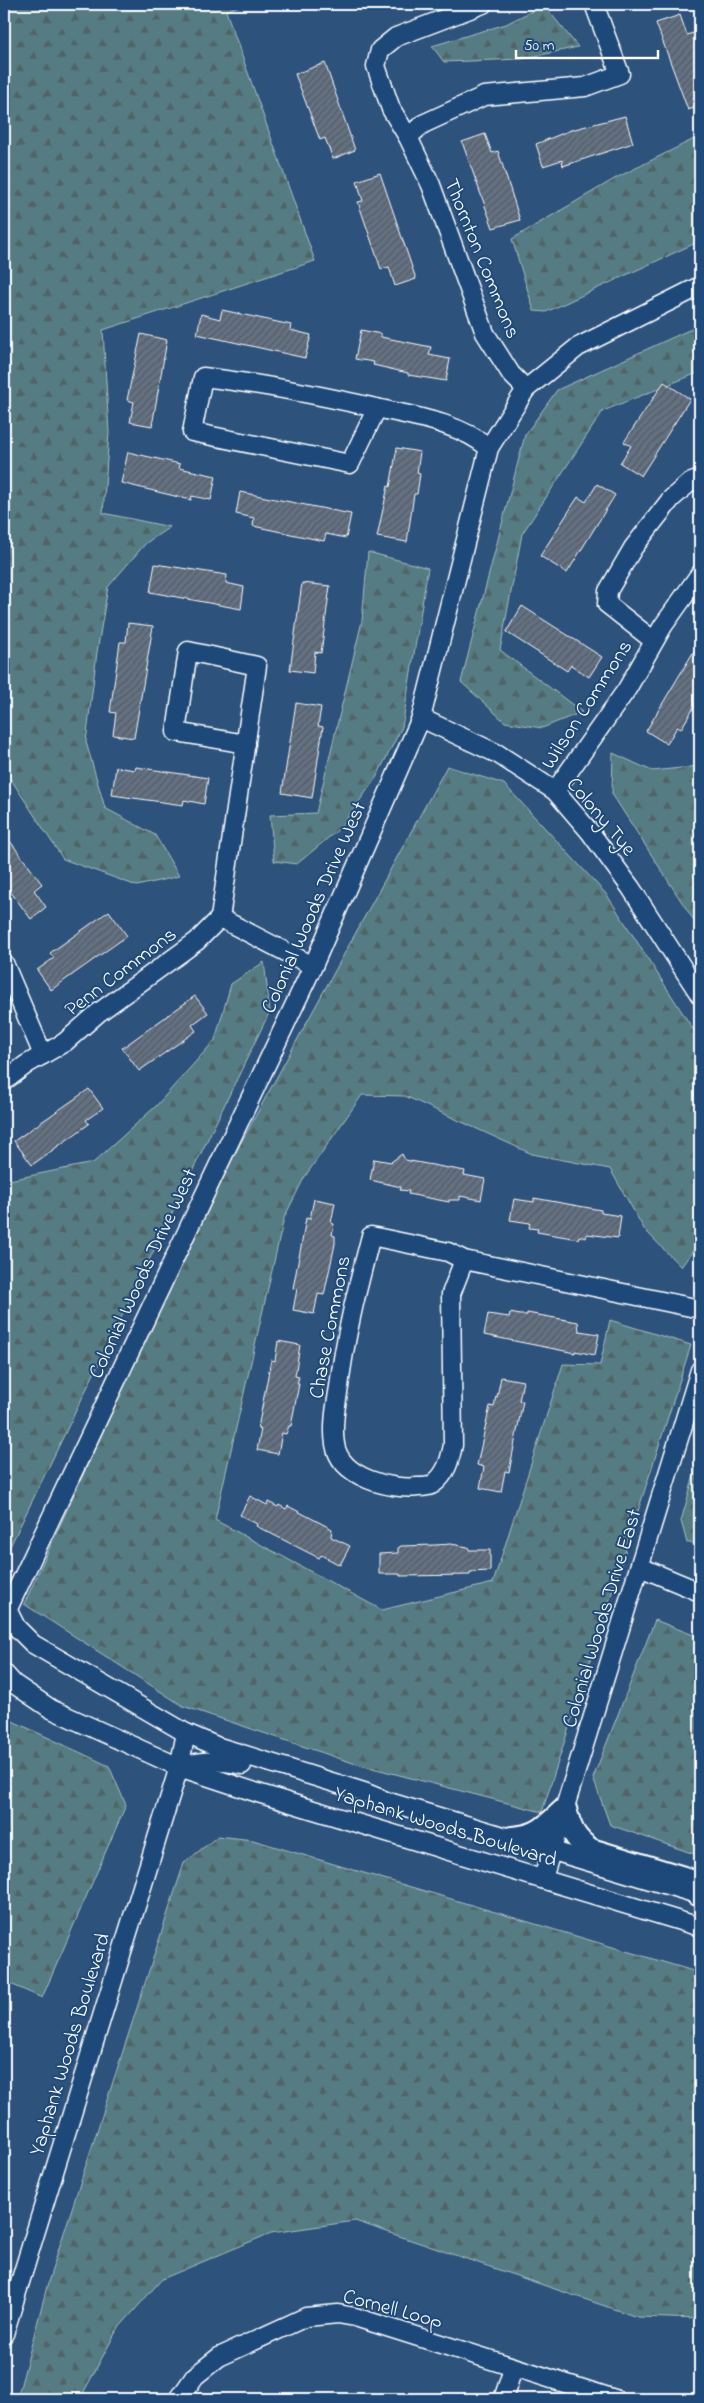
<svg xmlns="http://www.w3.org/2000/svg" width="704" height="2403" font-family="'Indie Flower',sans-serif">
  <defs>
    <pattern id="forest-firs" width="22" height="20" patternUnits="userSpaceOnUse" patternTransform="scale(1.25)"><rect width="22" height="20" fill="#557c82"/><path d="M5 1l3.5 6h-7zM16 11l3.5 6h-7z" fill="#506467"/></pattern>
    <pattern id="building-hatch" width="6" height="6" patternUnits="userSpaceOnUse" patternTransform="scale(1.25)"><rect width="6" height="6" fill="#637182"/><path d="M-1 1l2-2M0 6l6-6M5 7l2-2" fill="none" stroke="#555b62"/></pattern>
  </defs>
  <rect width="100%" height="100%" fill="#2d527c"/>
  <filter id="ink" filterUnits="userSpaceOnUse"><feTurbulence type="fractalNoise" baseFrequency=".02" numOctaves="2"/><feDisplacementMap in="SourceGraphic" scale="10" xChannelSelector="R" yChannelSelector="G"/><feConvolveMatrix kernelMatrix="1 2 1 2 8 2 1 2 1" color-interpolation-filters="sRGB"/></filter>
  <g filter="url(#ink)">
    <g fill="url(#forest-firs)" stroke="#aabec0">
      <path d="M4,4H244L226,11L315,261L103,330L109,433L103,513L170,527L146,543L108,587L97,652L86,742L105,808L155,835L179,876L137,886L63,859L12,781L4,772Z"/>
      <path d="M544,5L578,47L522,59L444,62L432,46L506,24Z"/>
      <path d="M700,136V241L546,312L534,311L512,239L616,178Z"/>
      <path d="M700,325V372L603,411L522,534L500,650L582,712L542,728L505,722L461,682L525,435L557,390Z"/>
      <path d="M368,552L428,568L402,727L376,778L340,828L297,864L274,861L270,815L316,813L362,621Z"/>
      <path d="M613,753L652,771L700,766V930L612,794Z"/>
      <path d="M447,766L504,784L607,895L700,1040V1241L681,1267L644,1229L610,1169L532,1154L405,1096L362,1095L304,1178L284,1218L215,1520L382,1610L493,1583L563,1364L600,1365L610,1320L691,1345L542,1812L353,1763L183,1706L24,1604L203,1212Z"/>
      <path d="M264,962L270,1011L4,1559V1181L93,1163L156,1106L215,1040L231,984Z"/>
      <path d="M700,1454V1543H687L681,1521Z"/>
      <path d="M655,1620L696,1636L695,1678L700,1716V1856L610,1825L593,1778Z"/>
      <path d="M4,1717L109,1766L126,1805L42,1998L4,1981Z"/>
      <path d="M218,1836L253,1840L700,1973V2319L637,2317L355,2221L271,2233L162,2279L117,2330L80,2399H17L49,2279L184,1863Z"/>
    </g>
    <g fill="url(#building-hatch)" stroke="#fff">
      <path d="M680,15L687,35L693,33L700,52V106L688,110L656,23Z"/>
      <path d="M325,63L355,150L333,159L325,138L320,140L295,74Z"/>
      <path d="M625,116L633,143L563,166L562,160L543,166L536,144L571,130Z"/>
      <path d="M485,134L492,153L498,151L520,220L493,228L462,142Z"/>
      <path d="M380,173L416,279L395,286L389,267L381,269L358,202L363,201L357,181Z"/>
      <path d="M222,310L291,325L290,330L311,335L305,358L197,334L201,314L220,319Z"/>
      <path d="M361,330L381,334V337L431,347L429,355L450,359L446,381L408,375V373L373,365L374,362L355,359Z"/>
      <path d="M141,334L167,340L152,426L130,422L134,402L127,400Z"/>
      <path d="M664,382L690,399L641,476L620,463L631,446L624,442Z"/>
      <path d="M397,448L420,452L417,473L420,474L417,494H414L407,542L377,537L388,486L390,487Z"/>
      <path d="M128,452L180,464L179,468L216,476L211,500L192,496L191,500L121,483Z"/>
      <path d="M597,484L615,495L567,573L540,556L578,497L586,502Z"/>
      <path d="M240,492L351,514L346,538L326,534L324,541L253,526L254,518L236,514Z"/>
      <path d="M155,564L227,575L226,583L244,587L241,609L150,592Z"/>
      <path d="M302,583L330,586L321,653L315,652L313,673L290,670Z"/>
      <path d="M522,606L602,657L589,677L571,665L567,671L506,632Z"/>
      <path d="M128,623L153,626L134,738L113,735L116,713L110,712L120,642H126Z"/>
      <path d="M700,641V697L681,729L677,727L667,744L646,731Z"/>
      <path d="M296,703L321,707L318,726L323,727L312,798L282,793Z"/>
      <path d="M116,767L135,770L136,767L208,778L204,804L184,800L183,805L112,795Z"/>
      <path d="M4,833L42,884L34,890L46,907L31,919L4,883Z"/>
      <path d="M109,911L127,936L51,990L37,970L54,958L50,953Z"/>
      <path d="M195,996L208,1013L192,1025L196,1031L139,1071L122,1048Z"/>
      <path d="M89,1089L103,1108L86,1120L89,1124L32,1165L14,1141Z"/>
      <path d="M402,1154L405,1160L465,1171L464,1175L485,1179L481,1200L460,1196V1200H449V1202L408,1194L409,1191L400,1190L401,1187L370,1180L374,1159L391,1162Z"/>
      <path d="M534,1198L601,1210V1213L621,1216L618,1238L587,1234L586,1238L579,1236L578,1239L537,1232L538,1229L529,1228L530,1223L510,1220L514,1199L534,1202Z"/>
      <path d="M314,1199L335,1203L331,1223L334,1224L332,1235L335,1236V1244L324,1295L318,1294L314,1314L293,1310L297,1289L293,1288L301,1247L306,1218L310,1219Z"/>
      <path d="M510,1313L520,1315H527V1313L578,1322L579,1331L599,1334L595,1355L575,1351V1353L484,1335L488,1314L509,1317Z"/>
      <path d="M278,1341L300,1345L295,1376L299,1377L297,1384H299L291,1426H289L286,1434L282,1433L278,1454L257,1450L261,1429L258,1428L271,1360L275,1361Z"/>
      <path d="M501,1377L523,1381L519,1401H523L509,1472L505,1471L501,1492L480,1488L484,1467L477,1465L488,1415L490,1406L494,1407L496,1396L497,1397Z"/>
      <path d="M250,1496L267,1505L268,1502L278,1507L279,1505L286,1509L288,1506L332,1529L331,1537L350,1546L340,1565L321,1555L319,1558L256,1526L257,1524L240,1515Z"/>
      <path d="M435,1545L451,1544L468,1547L469,1550H490V1571L470,1572V1575L400,1576V1574H379V1554L398,1553V1548L401,1546Z"/>
    </g>
    <g fill="none" stroke-linecap="round" stroke-linejoin="round">
      <defs>
        <g id="minor">
          <path d="M483,4L396,37L380,50L376,66L391,109L408,137L431,185L485,333L511,374L526,389"/>
          <path d="M408,137L423,124L484,96L585,87L620,74L594,4"/>
          <path d="M377,408L350,464L192,432L203,377C262,384 318,395 376,408C413,416 460,423 489,448"/>
          <path d="M654,641L607,604L608,591L633,548L671,499L689,483L700,479"/>
          <path d="M421,718L498,754L555,791L590,832L631,888L700,995"/>
          <path d="M555,791L627,689L663,626L700,574"/>
          <path d="M220,918L257,666L188,651L176,732L246,744"/>
          <path d="M220,918L313,966"/>
          <path d="M4,963L43,1055"/>
          <path d="M4,1081L27,1064L65,1042L98,1013L197,941L220,918"/>
          <path d="M464,1260L451,1294L453,1445C450,1460 446,1475 433,1484C429,1487 423,1487 418,1487C391,1490 340,1478 335,1444C332,1426 336,1405 339,1387C345,1335 358,1286 371,1236L448,1252L464,1260L700,1309"/>
          <path d="M640,1567L700,1592"/>
          <path d="M8,1611L16,1627L33,1644L186,1733L216,1746L364,1792L386,1801L700,1895"/>
          <path d="M4,1617L313,966L421,718L489,448L526,389L578,347L700,286"/>
          <path d="M4,1673L14,1684L51,1709L179,1767L261,1794L700,1927"/>
          <path d="M179,1767C202,1760 219,1760 242,1765"/>
          <path d="M543,1878L700,1370"/>
          <path d="M4,2334L179,1767L186,1733"/>
          <path d="M179,2399L195,2376L219,2357L306,2317L338,2314L355,2317L615,2399"/>
          <path d="M503,2399L513,2369"/>
        </g>
        <path id="tertiary" d="M512,1838C540,1836 545,1827 565,1809C570,1828 574,1839 591,1850L687,1879L697,1894"/>
      </defs>
      <use href="#minor" stroke="#fff" stroke-width="21"/>
      <use href="#tertiary" stroke="#fff" stroke-width="26"/>
      <use href="#minor" stroke="#1f4a7a" stroke-width="18"/>
      <use href="#tertiary" stroke="#1f4a7a" stroke-width="22"/>
    </g>
  </g>
  <g text-anchor="middle" stroke-width="4" stroke-linejoin="round" paint-order="stroke">
    <g font-size="21" fill="#fff" stroke="#1f4a7a">
      <text transform="translate(483 258) rotate(68)" y="7">Thornton Commons</text>
      <text transform="translate(586 704) rotate(-57)" y="7">Wilson Commons</text>
      <text transform="translate(602 816) rotate(50)" y="7">Colony Tye</text>
      <text transform="translate(313 907) rotate(-66)" y="7">Colonial Woods Drive West</text>
      <text transform="translate(120 971) rotate(-37)" y="7">Penn Commons</text>
      <text transform="translate(142 1273) rotate(-65)" y="7">Colonial Woods Drive West</text>
      <text transform="translate(329 1327) rotate(-79)" y="7">Chase Commons</text>
      <text transform="translate(601 1618) rotate(-73)" y="7">Colonial Woods Drive East</text>
      <text transform="translate(446 1826) rotate(17)" y="7">Yaphank Woods Boulevard</text>
      <text transform="translate(69 2044) rotate(-73)" y="7">Yaphank Woods Boulevard</text>
      <text transform="translate(393 2308) rotate(15)" y="7">Cornell Loop</text>
    </g>
  </g>
  <rect width="704" height="2403" fill="none" stroke="#1f4a7a" stroke-width="20"/>
  <rect x="10" y="10" width="684" height="2383" fill="none" stroke="#fff" stroke-width="2" filter="url(#ink)"/>
  <path d="M516 50v8h142v-8" fill="none" stroke="#ffffff" stroke-width="2.5"/>
  <text x="524" y="50" font-size="15" fill="#ffffff" stroke="#1f4a7a" stroke-width="4" paint-order="stroke">50 m</text>
</svg>
